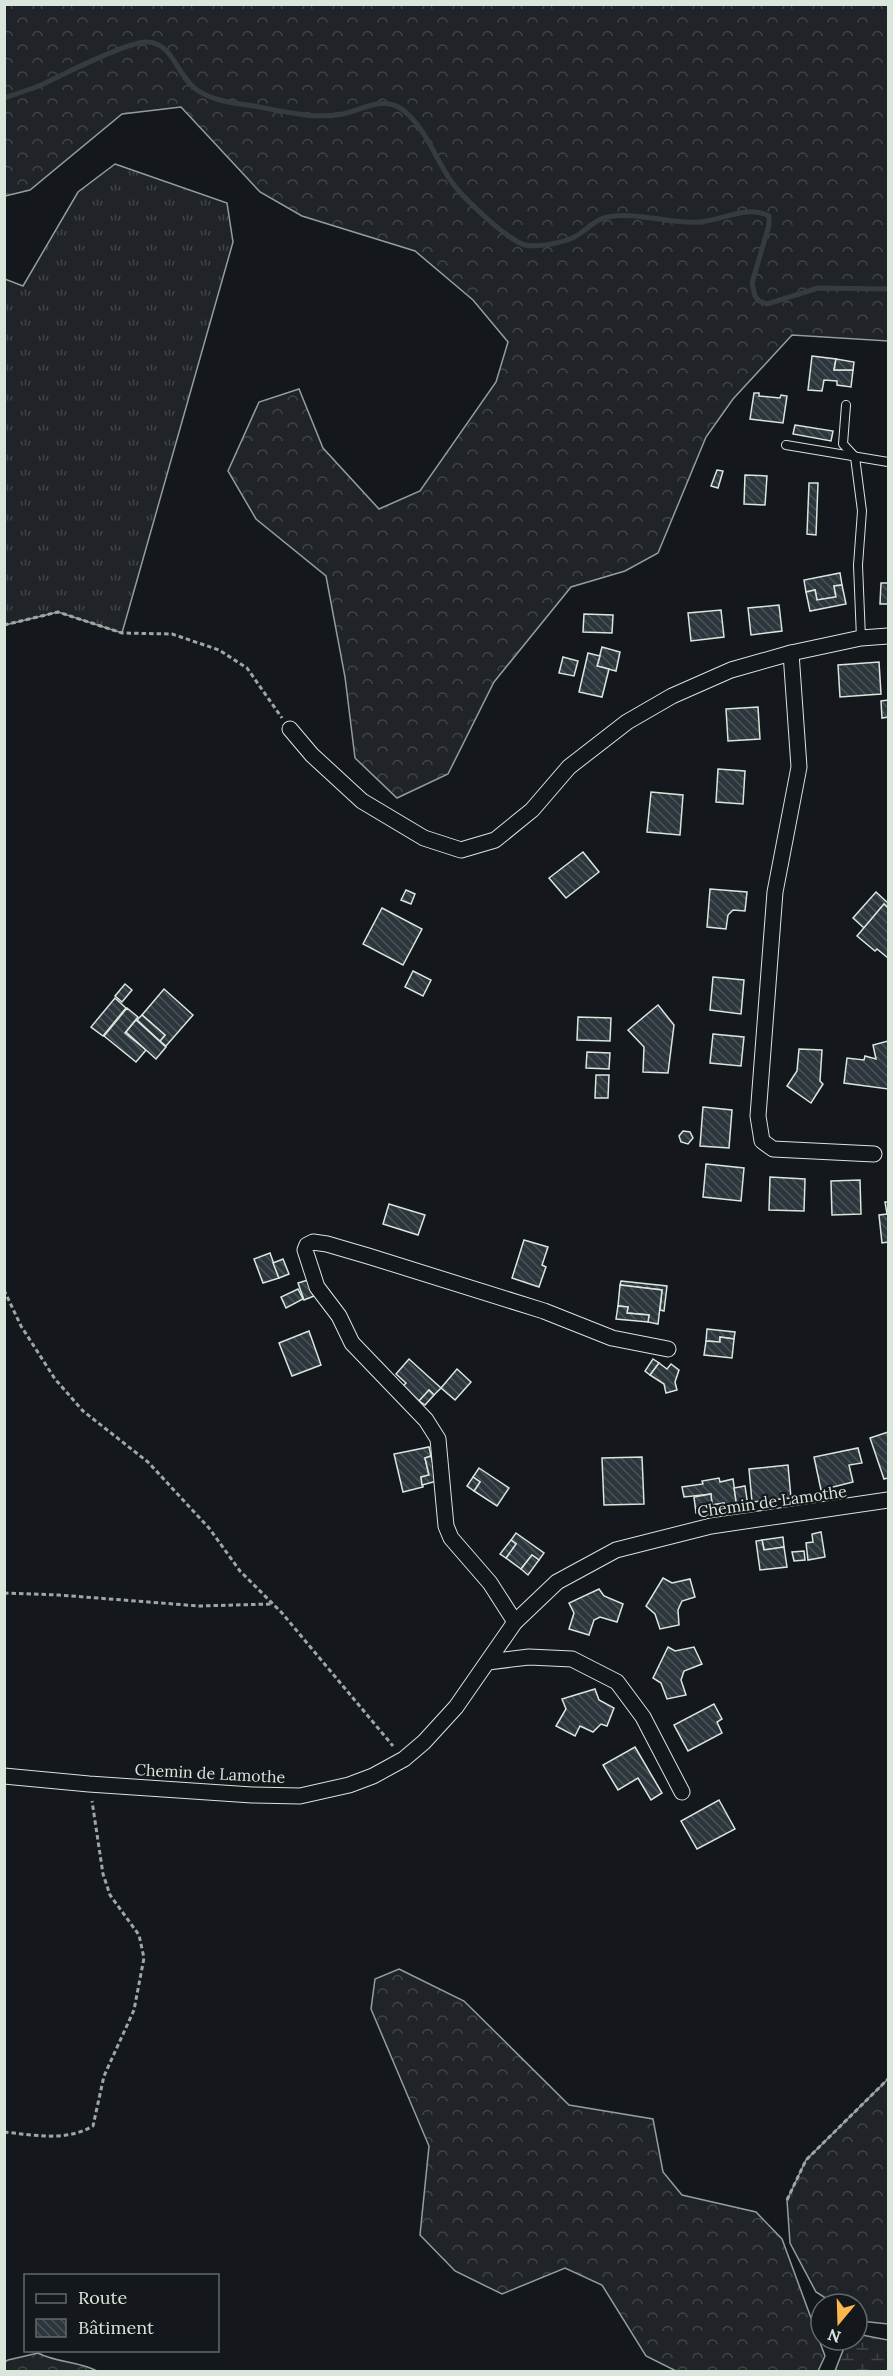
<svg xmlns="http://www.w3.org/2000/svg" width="893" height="2376" font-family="Lora,serif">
  <defs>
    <pattern id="grass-tufts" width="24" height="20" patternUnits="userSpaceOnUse" patternTransform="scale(1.5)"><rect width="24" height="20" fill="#202428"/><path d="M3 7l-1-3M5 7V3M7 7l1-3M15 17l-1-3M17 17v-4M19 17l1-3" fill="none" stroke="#404447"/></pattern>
    <pattern id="forest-crowns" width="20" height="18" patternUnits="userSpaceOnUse" patternTransform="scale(1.5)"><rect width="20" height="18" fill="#202428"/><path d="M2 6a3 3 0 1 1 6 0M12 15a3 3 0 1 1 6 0" fill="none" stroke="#404447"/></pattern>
    <pattern id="wetland-marsh" width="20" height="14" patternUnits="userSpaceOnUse" patternTransform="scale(1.5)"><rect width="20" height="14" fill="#202428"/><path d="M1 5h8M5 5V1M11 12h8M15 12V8" fill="none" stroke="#404447"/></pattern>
    <pattern id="building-back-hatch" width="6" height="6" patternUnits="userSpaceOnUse" patternTransform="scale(1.5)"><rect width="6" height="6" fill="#2c363c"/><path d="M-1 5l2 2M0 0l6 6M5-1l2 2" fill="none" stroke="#4a5358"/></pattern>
  </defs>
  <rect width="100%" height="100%" fill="#14181c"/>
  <path fill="url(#grass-tufts)" stroke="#939e99" stroke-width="1.5" d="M115,164L227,203L233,242L122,633L58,612L5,625V279L23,286L78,192Z"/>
  <g fill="url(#forest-crowns)" stroke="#939e99" stroke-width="1.5">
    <path d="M4,5H888V341L792,335L733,399L706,437L658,553L625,571L571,587L494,682L448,774L397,798L355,758L345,677L326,576L256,519L228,471L259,402L299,389L323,448L379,509L420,491L496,382L508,342L473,300L415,251L302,216L260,192L181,107L122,114L30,190L5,196Z"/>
    <path d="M399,1969L464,2001L569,2105L653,2119L663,2172L682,2195L756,2212L782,2239L825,2356L818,2371H676L646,2356L602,2285L565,2268L502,2294L455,2271L420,2235L429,2146L371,2009L375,1979Z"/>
    <path d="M888,2079V2324L860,2321L857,2319V2304H835L816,2292L790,2243L787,2200L806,2160Z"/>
    <path d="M38,2353C57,2363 79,2361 97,2371H5V2362L8,2360Z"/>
  </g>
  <path fill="url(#wetland-marsh)" stroke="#939e99" stroke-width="1.5" d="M857,2334L888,2340V2371H835L847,2340H857Z"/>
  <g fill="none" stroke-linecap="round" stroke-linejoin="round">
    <path stroke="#363b3e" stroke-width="5" d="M4,98C16,94 28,90 39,86C60,76 128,41 147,42C174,43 177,77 197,90C212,100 231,103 248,105C278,110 313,120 343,114C362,110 384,95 403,110C425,127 435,158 451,181C463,198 506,239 525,245C539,248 567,242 578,235C587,229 594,221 604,218C629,210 671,224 699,222C722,221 747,204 769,216V225L752,283L755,296L759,301L767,304L818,288L888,289"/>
  </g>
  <g fill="url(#building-back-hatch)" stroke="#d8e6dc" stroke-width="1.5">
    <path d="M812,356L836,359L834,370H853L851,387L837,385V381L824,380L822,391L808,390Z"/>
    <path d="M836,359L854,362L853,370H834Z"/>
    <path d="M754,393H759V396L780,398L781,395L787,396L783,423L750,419Z"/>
    <path d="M795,425L833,431L831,441L793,434Z"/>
    <path d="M717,470L723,471L718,488L711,486Z"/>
    <path d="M745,475L767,476L765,505L744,504Z"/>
    <path d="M809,483H818L816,535L807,534Z"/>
    <path d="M840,573L842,585L834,586L836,597L817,600L815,590L806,592L804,580Z"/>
    <path d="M881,583H888V604H880Z"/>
    <path d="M842,585L846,604L810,611L806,592L815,590L817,600L836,597L834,586Z"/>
    <path d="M779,605L782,631L751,635L748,608Z"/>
    <path d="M721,610L724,637L691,641L688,613Z"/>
    <path d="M584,614L613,615L612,633L583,632Z"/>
    <path d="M602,647L620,652L616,671L597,666Z"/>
    <path d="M588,653L600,656L597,666L609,669L602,697L579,692Z"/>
    <path d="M563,657L578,661L574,676L559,673Z"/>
    <path d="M879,662L881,694L840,697L838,665Z"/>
    <path d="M888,700V717L882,718L881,701Z"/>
    <path d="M758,707L760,739L728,741L726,709Z"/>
    <path d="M718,769L745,771L743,804L716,802Z"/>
    <path d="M651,792L683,795L680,835L647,832Z"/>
    <path d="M583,852L599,872L566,898L549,878Z"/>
    <path d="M710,889L747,892L745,911L733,910L728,915L726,929L707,927Z"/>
    <path d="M406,890L415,894L411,904L401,900Z"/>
    <path d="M876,892L888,903V908L884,904L864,928L853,918Z"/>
    <path d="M884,904L888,908V958L877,949L875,951L857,936Z"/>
    <path d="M382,908L422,929L403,965L363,944Z"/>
    <path d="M413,971L431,980L423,996L405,987Z"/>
    <path d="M713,977L744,980L741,1014L710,1010Z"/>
    <path d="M125,984L132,990L122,1002L115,996Z"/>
    <path d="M164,989L193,1015L166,1046L160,1041L165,1035L142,1015Z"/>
    <path d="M115,998L126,1008L103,1036L91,1027Z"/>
    <path d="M658,1005L674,1025L668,1073L643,1072L644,1047L628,1030Z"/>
    <path d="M127,1008L138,1017L125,1033L146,1050L136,1062L104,1036Z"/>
    <path d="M142,1015L165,1035L160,1041L137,1020Z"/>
    <path d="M578,1017L611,1018L610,1041L577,1040Z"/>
    <path d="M136,1020L166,1047L156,1059L126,1032Z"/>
    <path d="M713,1034L744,1037L741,1066L710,1063Z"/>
    <path d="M888,1041V1089L844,1083L847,1058L864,1060L865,1056L876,1059L873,1045Z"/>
    <path d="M799,1049L822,1050L820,1081L823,1084L811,1103L787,1086L797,1071Z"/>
    <path d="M587,1052L610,1053L609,1069L586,1068Z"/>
    <path d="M596,1075H609L608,1098H595Z"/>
    <path d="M703,1107L732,1110L729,1148L700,1146Z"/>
    <path d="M683,1131L690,1132L693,1138L688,1144L681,1142L679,1136Z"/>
    <path d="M706,1164L744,1168L741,1201L703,1197Z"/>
    <path d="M770,1177L805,1179L804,1211L769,1210Z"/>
    <path d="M860,1180L861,1214L832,1215L831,1181Z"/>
    <path d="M885,1202H888V1242L882,1243L879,1215L887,1214Z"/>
    <path d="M389,1204L425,1215L418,1235L383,1224Z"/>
    <path d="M524,1240L548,1247L542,1265L546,1267L539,1287L512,1278Z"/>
    <path d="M270,1253L279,1278L263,1283L254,1259Z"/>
    <path d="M283,1259L289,1274L279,1278L273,1263Z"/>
    <path d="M308,1280L314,1296L304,1300L298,1283Z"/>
    <path d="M621,1281L667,1286L664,1311L660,1310L662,1290L620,1285Z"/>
    <path d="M620,1285L662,1290L658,1324L648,1322L649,1315L627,1313L628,1307L618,1306Z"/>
    <path d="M298,1289L303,1299L286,1308L281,1297Z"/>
    <path d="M618,1306L628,1307L627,1313L649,1315L648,1322L616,1319Z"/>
    <path d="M707,1329L735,1332L734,1339L720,1337V1342L706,1341Z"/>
    <path d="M309,1331L321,1365L292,1376L279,1343Z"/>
    <path d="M720,1337L734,1339L732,1358L704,1355L706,1341L720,1342Z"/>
    <path d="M409,1359L441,1388L434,1395L429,1390L419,1401L403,1386L406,1383L396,1374Z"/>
    <path d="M653,1359L659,1363L650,1375L645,1371Z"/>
    <path d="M659,1363L667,1369L671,1364L679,1370L675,1382L677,1390L666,1393L664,1384L650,1375Z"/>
    <path d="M457,1369L471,1382L455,1400L441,1388Z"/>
    <path d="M429,1390L434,1395L425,1405L419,1401Z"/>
    <path d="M888,1432V1478L884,1479L870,1438Z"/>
    <path d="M429,1447L431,1456L425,1458L429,1475L421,1477L423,1487L403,1492L394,1454Z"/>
    <path d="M858,1448L862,1463L849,1465L853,1482L821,1490L814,1457Z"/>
    <path d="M431,1456L437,1481L422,1485L421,1477L429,1475L425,1458Z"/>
    <path d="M642,1457L644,1504L604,1505L602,1458Z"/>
    <path d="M788,1465L791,1498L752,1502L749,1469Z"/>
    <path d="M479,1468L509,1488L497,1506L474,1491L480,1482L473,1477Z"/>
    <path d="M473,1477L480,1482L474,1491L467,1486Z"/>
    <path d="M719,1478L720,1482L733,1479L737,1507L725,1509L724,1503L712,1505L711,1494L684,1497L682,1487L703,1484L702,1481Z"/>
    <path d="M745,1486L748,1506L737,1507L734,1488Z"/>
    <path d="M711,1494L712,1505L724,1503L725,1509L696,1513L694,1497Z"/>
    <path d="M821,1532L825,1557L808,1560L806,1543L813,1542L812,1534Z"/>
    <path d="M516,1533L544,1553L539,1560L532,1555L521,1569L506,1558L516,1544L511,1540Z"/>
    <path d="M783,1537L784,1547L764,1550L762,1540Z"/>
    <path d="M511,1540L516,1544L506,1558L500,1554Z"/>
    <path d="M762,1540L764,1550L784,1547L787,1567L760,1570L756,1541Z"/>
    <path d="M804,1551L805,1560L794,1561L792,1552Z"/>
    <path d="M532,1555L539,1560L528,1575L521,1569Z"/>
    <path d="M663,1578L672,1583L690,1579L695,1597L682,1601L678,1610L679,1625L660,1629L655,1614L646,1606Z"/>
    <path d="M599,1589L604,1596L623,1604L617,1622L600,1617L594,1620L589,1635L569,1629L574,1613L569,1603Z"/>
    <path d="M668,1647L675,1651L694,1647L702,1664L684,1671L681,1680L686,1695L667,1699L661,1683L653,1678Z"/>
    <path d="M595,1689L599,1700L614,1708L607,1726L601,1724L593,1732L580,1726L575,1736L556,1726L566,1709L562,1699Z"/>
    <path d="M714,1704L722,1719L717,1722L722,1733L688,1751L674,1725Z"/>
    <path d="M635,1747L662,1793L651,1800L638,1778L618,1790L603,1765Z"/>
    <path d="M719,1800L735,1829L697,1849L681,1821Z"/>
  </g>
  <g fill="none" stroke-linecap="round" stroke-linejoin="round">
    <defs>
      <g id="service">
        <path d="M846,405L843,444L855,457L862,511L858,565L861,638"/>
        <path d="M786,445L888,462"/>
      </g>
      <g id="minor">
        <path d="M791,653L799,767L775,892L758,1116L762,1141L773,1149L874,1154"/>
        <path d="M290,729L312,755L362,801L424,838L461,850L495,840L532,810L569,767L627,722L672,696L731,670L791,653L861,638L888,636"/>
        <path d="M515,1622L490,1583L451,1538L446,1526L438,1439L426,1420L352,1343L339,1316L317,1287L305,1250L307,1245L313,1242L327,1244L368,1256L544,1311L612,1338L668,1349"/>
        <path d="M488,1662L529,1657L572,1659L617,1682L643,1717L682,1792"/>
        <path d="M4,1776L89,1784L252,1795L300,1796L349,1785L373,1776L404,1759L424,1742L456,1707L515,1622L557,1582L616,1550L711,1526L888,1500"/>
      </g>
    </defs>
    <use href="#service" stroke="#d8e6dc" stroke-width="10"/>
    <use href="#minor" stroke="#d8e6dc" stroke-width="17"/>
    <g stroke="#9da8a2" stroke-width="3" stroke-dasharray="4.5 3" stroke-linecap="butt">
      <path d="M4,625L58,612L122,633L172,634L219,650L247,668L282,718"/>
      <path d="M4,1290L21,1326L55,1379L83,1411L148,1462L209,1528L240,1571L282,1613L393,1746"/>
      <path d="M4,1593L59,1595L199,1606L272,1604"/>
      <path d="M4,2132C35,2135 66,2142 93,2126L104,2076L134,2010L144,1958L139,1935L110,1895L103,1874L92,1801"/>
      <path d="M787,2200L806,2160L888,2079"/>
    </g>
    <use href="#service" stroke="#14181c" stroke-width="8"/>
    <use href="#minor" stroke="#14181c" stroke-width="15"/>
  </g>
  <g text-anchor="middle" stroke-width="4.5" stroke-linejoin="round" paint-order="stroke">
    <g font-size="16" fill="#d8e6dc" stroke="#14181c">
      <text transform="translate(772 1501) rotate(-8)" y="6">Chemin de Lamothe</text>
      <text transform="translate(210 1773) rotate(3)" y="6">Chemin de Lamothe</text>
    </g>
  </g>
  <rect width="893" height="2376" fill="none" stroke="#d8e6dc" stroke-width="12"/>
  <rect x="24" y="2274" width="195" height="78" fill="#14181c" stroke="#626a69" stroke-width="1.5"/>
  <rect x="36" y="2294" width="30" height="9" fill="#14181c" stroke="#626a69" stroke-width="1.5"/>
  <text x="78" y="2304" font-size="18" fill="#d8e6dc">Route</text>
  <rect x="36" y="2319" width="30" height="18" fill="url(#building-back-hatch)" stroke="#626a69" stroke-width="1.5"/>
  <text x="78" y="2334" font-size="18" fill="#d8e6dc">Bâtiment</text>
  <g transform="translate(839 2322) rotate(199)"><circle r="28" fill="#14181c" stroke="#626a69" stroke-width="1.5"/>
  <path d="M0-4.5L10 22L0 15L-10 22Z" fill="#ffb74d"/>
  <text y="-9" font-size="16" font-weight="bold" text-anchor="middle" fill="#d8e6dc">N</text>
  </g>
</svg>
